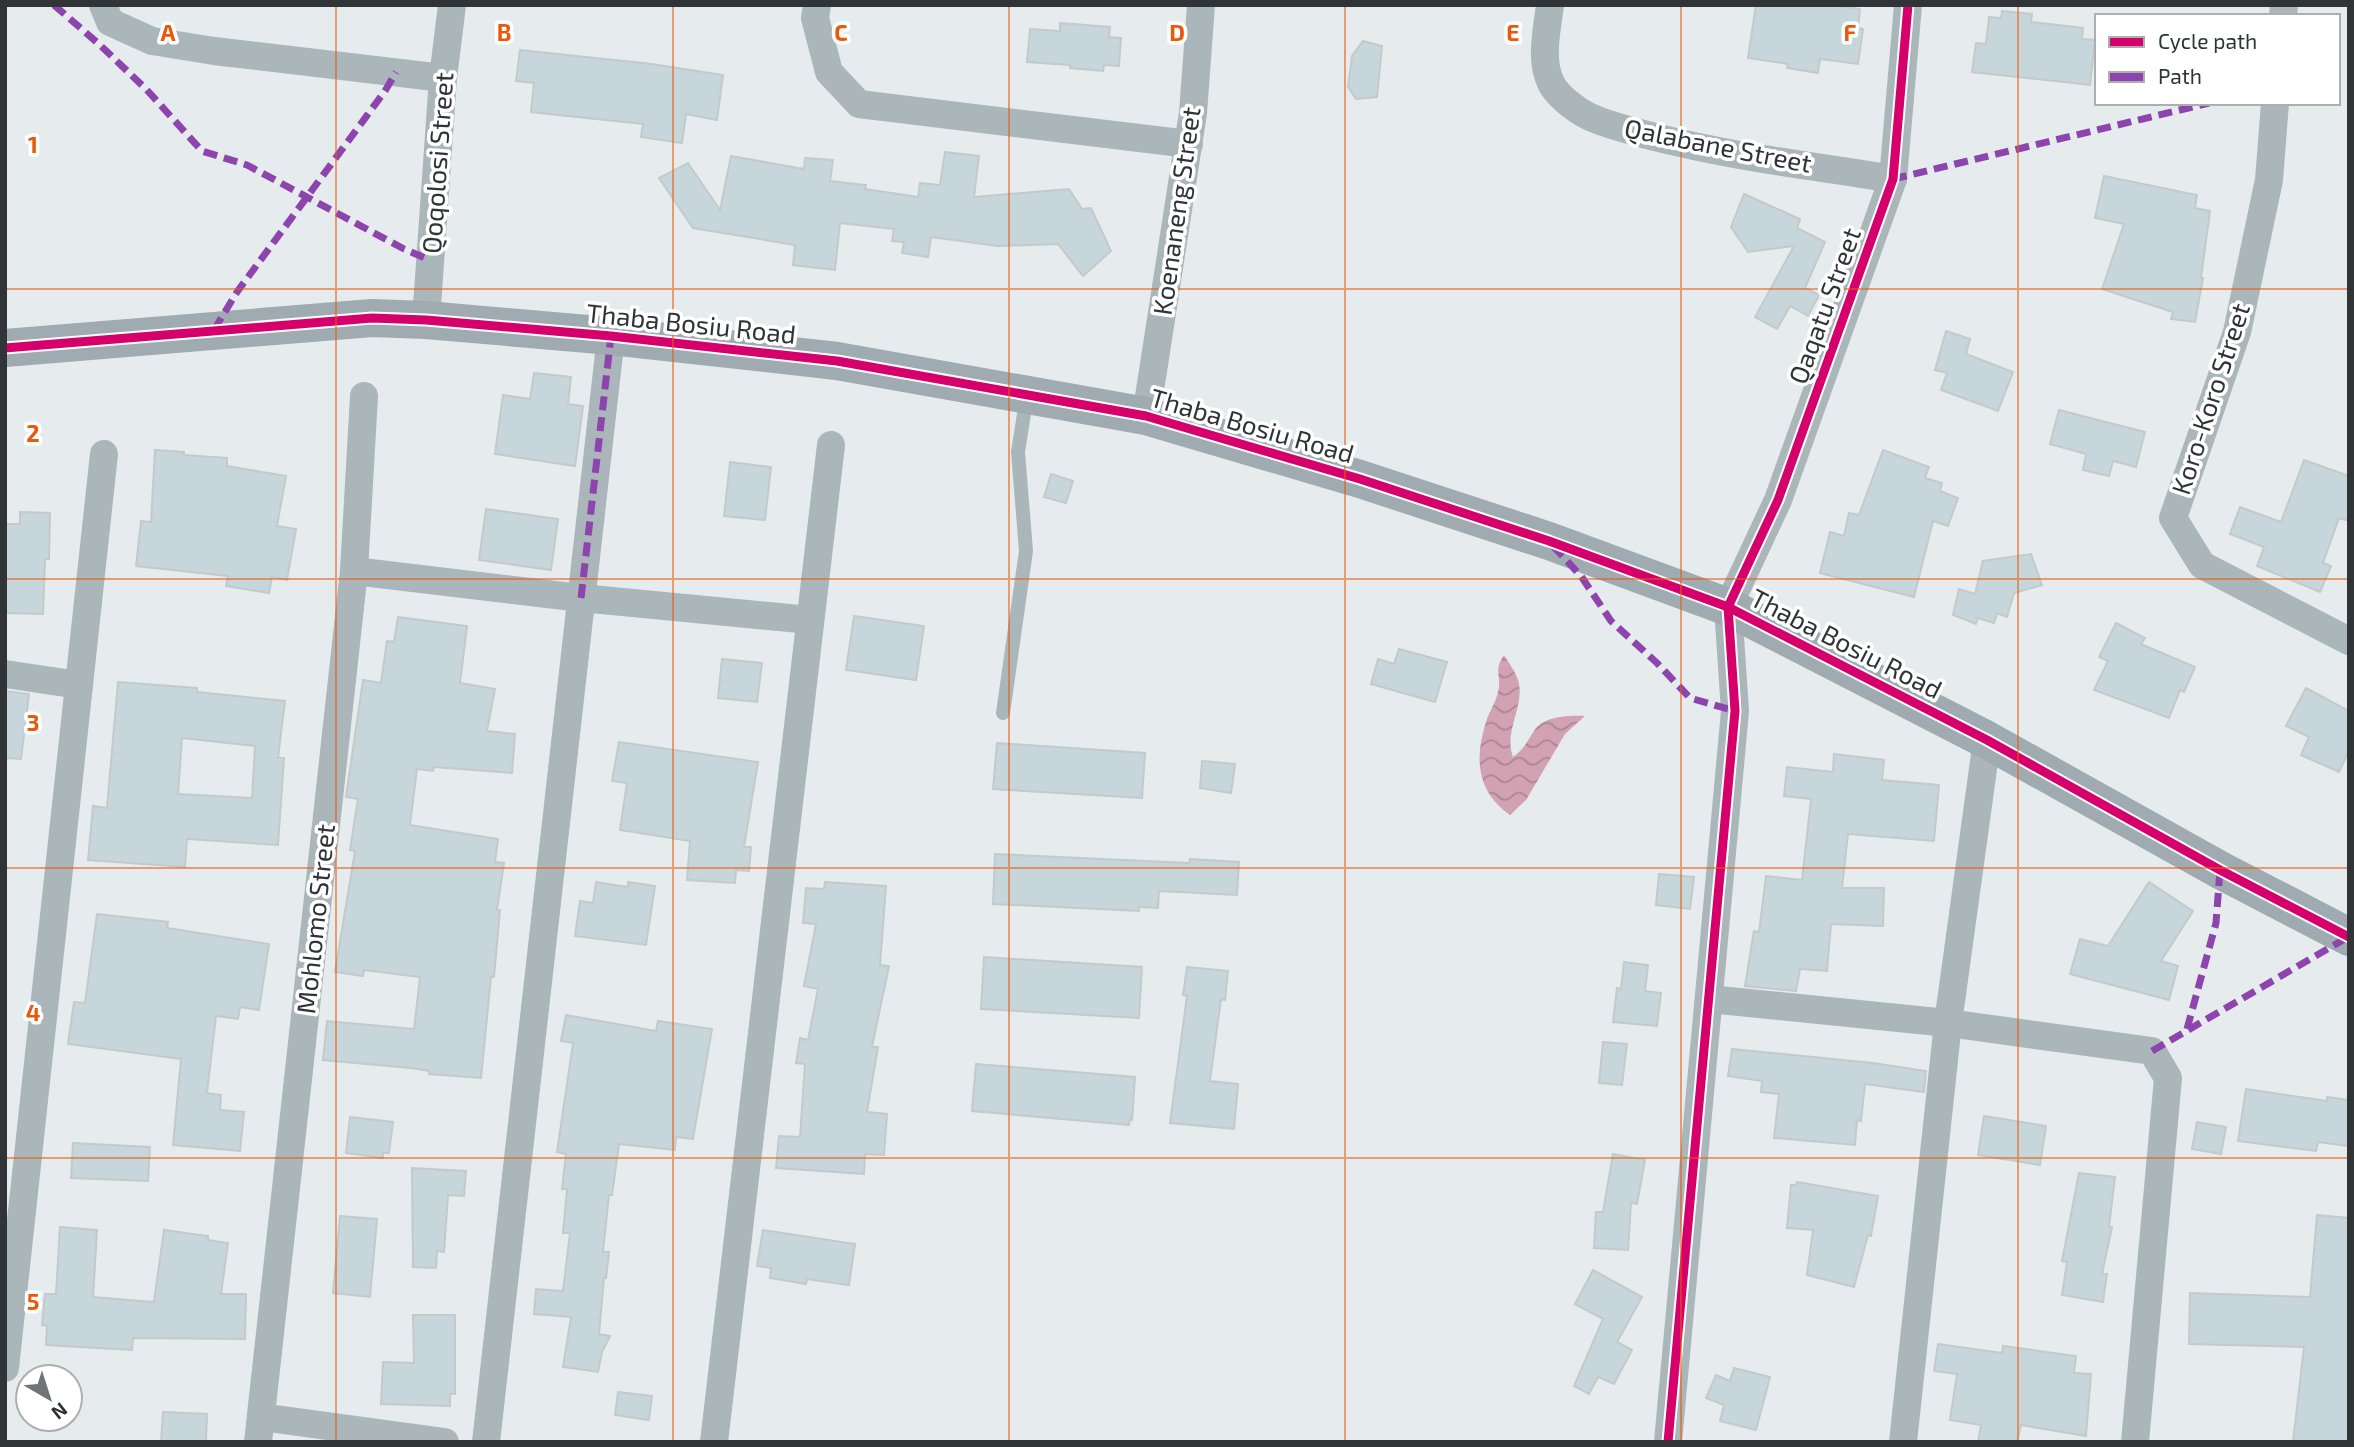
<svg xmlns="http://www.w3.org/2000/svg" width="2354" height="1447" font-family="'Exo 2',sans-serif">
  <defs>
    <pattern id="water-waves" width="16" height="10" patternUnits="userSpaceOnUse" patternTransform="scale(1.75)"><rect width="16" height="10" fill="#d2a2b2"/><path d="M0 5q4-4 8 0t8 0" fill="none" stroke="#ab8592"/></pattern>
  </defs>
  <rect width="100%" height="100%" fill="#e6ecee"/>
  <path fill="url(#water-waves)" d="M1504,655C1509,663 1515,671 1518,680C1526,705 1503,731 1513,757C1525,748 1526,743 1534,731C1543,716 1569,715 1585,716L1565,734L1526,800L1510,815C1477,792 1474,759 1486,722C1489,712 1496,702 1498,692C1502,675 1493,671 1504,655Z"/>
  <g fill="#c7d6db" stroke="#c4c9cb" stroke-width="2" fill-rule="evenodd">
    <path d="M1756,5H1833L1860,9L1858,28L1863,29L1858,64L1820,59L1818,73L1787,68L1788,64L1748,58Z"/>
    <path d="M2002,11L2032,14L2031,22L2083,28L2082,39L2095,40L2090,85L1972,72L1976,43L1986,44L1989,17L2001,18Z"/>
    <path d="M1060,23L1110,27L1109,37L1121,38L1119,66L1104,65L1103,71L1070,68V65L1027,62L1030,29L1060,31Z"/>
    <path d="M1363,41L1382,46L1377,97L1356,99L1348,87L1352,56Z"/>
    <path d="M520,50L652,64L723,75L717,120L686,114L682,143L641,137L643,124L531,112L534,83L516,81Z"/>
    <path d="M945,152L979,156L974,197L1069,189L1082,209L1091,208L1111,251L1083,276L1058,244L998,246L931,237L928,257L902,253L904,242L892,241L894,229L840,223L835,270L793,265L795,245L693,228L659,178L688,163L720,210L731,156L804,169L805,158L833,160L830,181L866,185L865,189L918,197L920,183L940,185Z"/>
    <path d="M2104,176L2197,195L2195,208L2210,211L2201,278H2203L2195,322L2171,319L2173,312L2102,289L2124,224L2095,218Z"/>
    <path d="M1744,194L1800,219L1797,228L1825,242L1805,288L1819,295L1808,316L1790,306L1777,329L1755,317L1794,246L1748,252L1731,227Z"/>
    <path d="M1946,331L1970,339L1966,354L2013,372L1998,411L1941,390L1947,373L1935,370Z"/>
    <path d="M534,373L571,377L568,404L583,406L575,466L495,454L503,395L530,399Z"/>
    <path d="M2059,410L2145,432L2136,467L2113,461L2109,476L2083,470L2086,454L2050,444Z"/>
    <path d="M155,450L184,452V455L227,458V466L286,476L277,526L296,529L287,580L272,577L269,593L226,586L228,576L136,566L141,521L151,522Z"/>
    <path d="M1883,450L1929,467L1925,478L1942,483L1940,491L1958,498L1948,526L1933,521L1914,597L1820,573L1830,532L1844,536L1849,513L1859,515Z"/>
    <path d="M2304,460L2349,476V521L2339,518L2323,563L2331,566L2320,592L2257,566L2264,547L2230,534L2240,507L2281,522Z"/>
    <path d="M730,462L771,467L765,520L724,516Z"/>
    <path d="M1051,474L1073,481L1066,503L1044,497Z"/>
    <path d="M486,509L558,519L551,570L479,560Z"/>
    <path d="M20,512L50,513L49,559H45L43,614L5,613V524H20Z"/>
    <path d="M2031,554L2042,585L2014,593L2007,617L1997,613L1994,623L1978,618L1976,624L1953,615L1959,589L1975,594L1983,561Z"/>
    <path d="M854,616L924,626L916,680L846,670Z"/>
    <path d="M398,617L467,626L460,683L495,689L487,731L515,734L512,773L434,767L433,771L417,769L410,825L498,839L495,862L504,863L497,910H500L494,977H491L481,1078L429,1074V1071L411,1068L323,1060L327,1021L414,1029L420,977L364,970L363,976L335,972L355,851L350,850L358,799L346,797L363,680L381,683L387,641L394,642Z"/>
    <path d="M2116,623L2145,638L2141,644L2195,667L2184,692L2180,690L2169,718L2094,690L2108,661L2099,657Z"/>
    <path d="M1399,649L1447,662L1435,702L1371,684L1378,659L1394,664Z"/>
    <path d="M722,659L762,663L757,702L718,698Z"/>
    <path d="M118,682L197,688V692L285,701L278,758H284L278,845L187,839L185,867L88,860L93,806L107,808ZM182,738L255,746L252,798L178,794Z"/>
    <path d="M2306,688L2349,711V751L2339,772L2301,755L2309,737L2286,726Z"/>
    <path d="M5,691L29,694L21,759L5,758Z"/>
    <path d="M619,742L758,762L744,847H751L749,871L736,870L735,883L687,880L690,841L620,830L627,783L612,781Z"/>
    <path d="M997,743L1145,753L1142,798L993,789Z"/>
    <path d="M1834,754L1884,760L1882,780L1939,785L1934,841L1848,834L1842,888H1884L1883,926L1831,924L1827,971L1800,969L1796,991L1745,986L1754,931L1759,932L1766,876L1802,880L1811,799L1784,796L1787,767L1833,772Z"/>
    <path d="M1202,761L1235,764L1231,793L1200,788Z"/>
    <path d="M995,854L1189,863L1190,859L1239,862L1237,895L1159,891L1158,908L1139,907V911L993,904Z"/>
    <path d="M1659,874L1694,877L1690,909L1656,905Z"/>
    <path d="M596,882L628,887V882L655,886L646,945L575,936L580,901L593,903Z"/>
    <path d="M825,882L886,886L880,965L889,966L872,1047H878L867,1112L887,1114L884,1155L865,1154L864,1174L776,1168L779,1136L800,1137L805,1064L796,1063L800,1038L808,1040L818,989L804,986L816,924L803,923L806,888L824,889Z"/>
    <path d="M2149,882L2193,911L2161,961L2178,966L2169,1000L2070,974L2080,939L2108,946Z"/>
    <path d="M97,914L168,922L167,928L269,944L259,1010L240,1007L238,1019L216,1016L207,1093L221,1095L220,1110L244,1112L240,1151L173,1145L181,1059L68,1044L74,1002L85,1003Z"/>
    <path d="M984,957L1142,967L1139,1018L981,1009Z"/>
    <path d="M1624,962L1648,965L1645,991L1661,993L1657,1026L1613,1022L1617,988L1621,989Z"/>
    <path d="M1187,967L1228,971L1225,1000L1221,999L1210,1081L1238,1084L1234,1129L1170,1123L1187,996L1183,995Z"/>
    <path d="M566,1015L656,1031L658,1021L712,1029L693,1139L676,1137L675,1150L619,1144L612,1195H609L603,1252H609L606,1278H604L599,1334L610,1336L602,1352L598,1372L563,1367L571,1317L534,1314L536,1289L563,1291L570,1233H563L567,1189H562L566,1154L557,1152L573,1043L561,1041Z"/>
    <path d="M1603,1042L1627,1044L1622,1085L1599,1083Z"/>
    <path d="M1732,1049L1873,1063L1926,1071L1924,1092L1865,1084L1861,1121L1857,1120L1855,1145L1774,1138L1779,1094L1761,1092L1762,1081L1728,1076Z"/>
    <path d="M976,1064L1135,1077L1132,1120L1130,1119L1129,1125L972,1111Z"/>
    <path d="M2246,1089L2327,1101V1097L2349,1100V1146L2318,1142L2316,1151L2238,1141Z"/>
    <path d="M1984,1116L2046,1126L2040,1165L1978,1155Z"/>
    <path d="M350,1117L393,1122L389,1153H383V1158L346,1153Z"/>
    <path d="M2197,1122L2226,1127L2221,1154L2192,1149Z"/>
    <path d="M73,1143L150,1147L148,1181L71,1178Z"/>
    <path d="M1613,1154L1645,1160L1637,1204L1631,1203L1628,1250L1594,1248L1596,1212H1603Z"/>
    <path d="M412,1168L466,1171L464,1196L448,1195L444,1252L437,1251L436,1268L413,1267Z"/>
    <path d="M2079,1173L2115,1177L2109,1227H2112L2102,1274H2107L2103,1302L2062,1295L2067,1262L2062,1261Z"/>
    <path d="M1797,1182L1878,1196L1871,1236L1868,1235L1854,1287L1807,1275L1813,1230L1787,1228L1791,1185H1796Z"/>
    <path d="M2317,1215L2349,1218V1442H2293L2304,1347L2189,1344L2190,1293L2310,1297Z"/>
    <path d="M340,1216L377,1219L370,1297L333,1293Z"/>
    <path d="M60,1227L97,1230L93,1297L154,1302L164,1230L208,1236V1240L228,1243L221,1294H246L245,1339L133,1338L132,1350L46,1345L47,1326L42,1325L45,1294H56Z"/>
    <path d="M763,1230L855,1244L849,1285L807,1279L806,1284L770,1278L771,1268L757,1266Z"/>
    <path d="M1593,1270L1642,1297L1617,1342L1632,1350L1614,1384L1598,1377L1589,1394L1574,1386L1603,1319L1575,1304Z"/>
    <path d="M413,1315H455V1394H450V1406L381,1404L383,1362L414,1363Z"/>
    <path d="M1938,1344L2002,1353L2003,1346L2076,1356L2074,1373L2091,1374L2086,1436L2021,1425L2017,1442H1978L1981,1425L1950,1420L1957,1374L1934,1371Z"/>
    <path d="M1734,1368L1770,1377L1756,1430L1720,1421L1724,1405L1706,1398L1716,1375L1730,1381Z"/>
    <path d="M618,1392L652,1396L649,1420L615,1415Z"/>
    <path d="M163,1412L207,1414L206,1442H161Z"/>
  </g>
  <g fill="none" stroke-linecap="round" stroke-linejoin="round">
    <path stroke="#abb6ba" stroke-width="14" d="M1003,713L1026,551L1018,452L1027,395"/>
    <g stroke="#abb6ba" stroke-width="28">
      <path d="M103,5L110,22L152,41L214,51L443,78"/>
      <path d="M817,5L815,18L829,72L859,104L1189,144"/>
      <path d="M1550,5C1547,30 1539,61 1552,85C1559,97 1576,110 1588,116C1609,126 1633,131 1655,137C1733,157 1814,166 1893,179"/>
      <path d="M2283,16L2284,5"/>
      <path d="M2275,103L2269,180L2237,332L2173,518L2202,565L2349,641"/>
      <path d="M426,320L443,78L452,5"/>
      <path d="M1146,416L1193,113L1201,5"/>
      <path d="M354,571L581,598L810,620"/>
      <path d="M5,674L79,685"/>
      <path d="M1709,999L1948,1023L2152,1051L2168,1078L2135,1442"/>
      <path d="M5,1368L104,454"/>
      <path d="M261,1417L445,1442"/>
      <path d="M258,1442L354,571L364,396"/>
      <path d="M486,1442L611,336"/>
      <path d="M714,1442L831,445"/>
      <path d="M1668,1442L1735,711L1728,607L1778,500L1893,179L1908,5"/>
      <path d="M1903,1442L1948,1023L1987,740"/>
    </g>
    <path stroke="#9fabb0" stroke-width="38" d="M5,348L372,318L426,320L611,336L837,361L1146,416L1360,479L1549,541L1728,607L1987,740L2220,870L2349,937"/>
    <g stroke="#8e44ad" stroke-width="7" stroke-dasharray="14 7" stroke-linecap="butt">
      <path d="M54,5L100,45L146,89L202,151L247,165L404,249L430,260"/>
      <path d="M1893,179L2209,103"/>
      <path d="M214,330L237,292L385,91L396,72"/>
      <path d="M1553,546L1581,576L1611,621L1657,663L1690,698L1735,711"/>
      <path d="M581,598L611,336"/>
      <path d="M2187,1029L2216,923L2220,870"/>
      <path d="M2152,1051L2348,937"/>
    </g>
    <defs>
      <g id="cycleway">
        <path d="M5,348L372,318L426,320L611,336L837,361L1146,416L1360,479L1549,541L1728,607L1987,740L2220,870L2349,937"/>
        <path d="M1668,1442L1735,711L1728,607L1778,500L1893,179L1908,5"/>
      </g>
    </defs>
    <use href="#cycleway" stroke="#fff" stroke-width="13"/>
    <use href="#cycleway" stroke="#d6006c" stroke-width="9"/>
  </g>
  <path fill="none" stroke="#e8590c" stroke-width="2" stroke-opacity="0.55" d="M336,5V1442M673,5V1442M1009,5V1442M1345,5V1442M1681,5V1442M2018,5V1442M5,289H2349M5,579H2349M5,868H2349M5,1158H2349"/>
  <g text-anchor="middle" stroke-width="7" stroke-linejoin="round" paint-order="stroke">
    <g font-size="26" fill="#303436" stroke="#fff">
      <text transform="translate(1718 146) rotate(11)" y="9">Qalabane Street</text>
      <text transform="translate(438 163) rotate(-86)" y="9">Qoqolosi Street</text>
      <text transform="translate(1177 211) rotate(-82)" y="9">Koenaneng Street</text>
      <text transform="translate(1825 306) rotate(-70)" y="9">Qaqatu Street</text>
      <text transform="translate(691 324) rotate(6)" y="9">Thaba Bosiu Road</text>
      <text transform="translate(2211 399) rotate(-72)" y="9">Koro-Koro Street</text>
      <text transform="translate(1252 426) rotate(16)" y="9">Thaba Bosiu Road</text>
      <text transform="translate(1846 644) rotate(27)" y="9">Thaba Bosiu Road</text>
      <text transform="translate(316 919) rotate(-84)" y="9">Mohlomo Street</text>
    </g>
  </g>
  <g font-size="23" text-anchor="middle" font-weight="bold" fill="#e8590c" stroke="#fff" stroke-width="7" stroke-linejoin="round" paint-order="stroke">
    <text x="168" y="41">A</text>
    <text x="504" y="41">B</text>
    <text x="841" y="41">C</text>
    <text x="1177" y="41">D</text>
    <text x="1513" y="41">E</text>
    <text x="1850" y="41">F</text>
    <text x="33" y="153">1</text>
    <text x="33" y="442">2</text>
    <text x="33" y="731">3</text>
    <text x="33" y="1021">4</text>
    <text x="33" y="1310">5</text>
  </g>
  <rect width="2354" height="1447" fill="none" stroke="#303436" stroke-width="14"/>
  <rect x="2095" y="14" width="245" height="91" fill="#ffffff" stroke="#acaeaf" stroke-width="2"/>
  <rect x="2109" y="37" width="35" height="10" fill="#d6006c" stroke="#acaeaf" stroke-width="2"/>
  <text x="2158" y="49" font-size="21" fill="#303436">Cycle path</text>
  <rect x="2109" y="72" width="35" height="10" fill="#8e44ad" stroke="#acaeaf" stroke-width="2"/>
  <text x="2158" y="84" font-size="21" fill="#303436">Path</text>
  <g transform="translate(49 1398) rotate(141)"><circle r="33" fill="#ffffff" stroke="#acaeaf" stroke-width="2"/>
  <path d="M0-5L12 26L0 18L-12 26Z" fill="#707476"/>
  <text y="-10" font-size="19" font-weight="bold" text-anchor="middle" fill="#303436">N</text>
  </g>
</svg>
